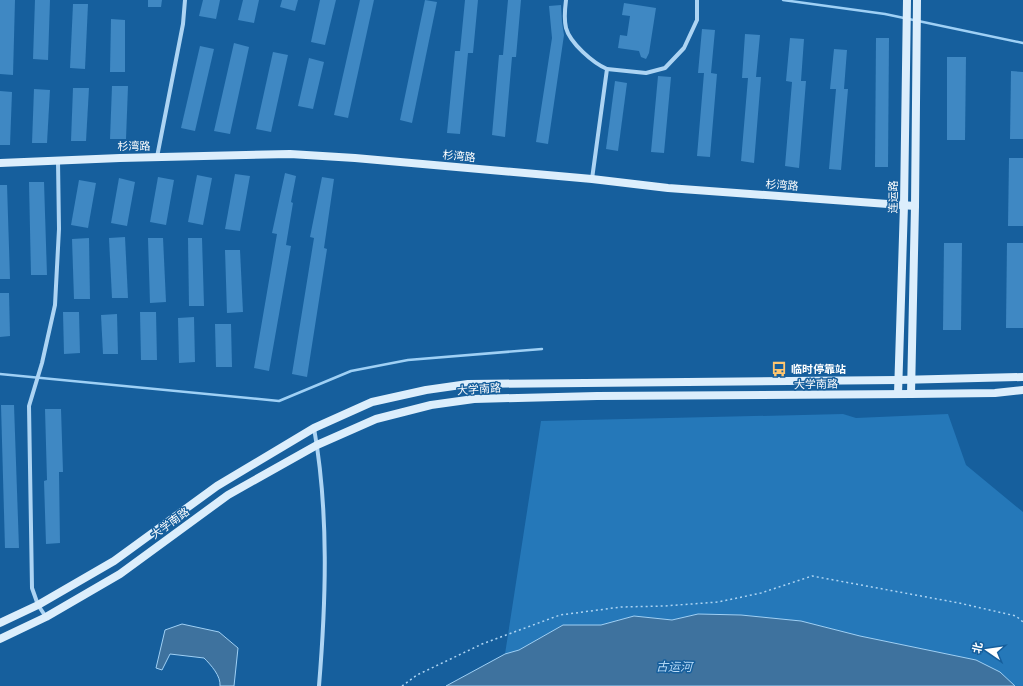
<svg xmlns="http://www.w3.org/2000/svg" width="1023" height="686" font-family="Manrope,'Noto Sans SC',sans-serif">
  <rect width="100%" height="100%" fill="#165f9d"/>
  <path fill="#2578b9" d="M843,414L856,418L948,414L966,465L1023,512V686H1015L1000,672L976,660L860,636L801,621L741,615L698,614L672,620L634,616L601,625H563L519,650L505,654L541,421Z"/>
  <g fill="#3e729e" stroke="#9fd0f5">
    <path d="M698,614L741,615L801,621L860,636L976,660L1000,672L1015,686H446L505,654L519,650L563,625H601L634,616L672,620Z"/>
    <path d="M182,624L219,632L238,648L234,686H220C221,676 211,665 204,658L170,654L162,670L156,668L165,630Z"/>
  </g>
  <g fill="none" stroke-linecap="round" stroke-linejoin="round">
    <g stroke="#9fd0f5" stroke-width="2.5">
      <path d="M783,0L885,14L1023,43"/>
      <path d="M0,374L279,401L351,371L408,360L542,349"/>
    </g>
  </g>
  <g fill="#3f88c3">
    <path d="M0,0H15L13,75L0,74Z"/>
    <path d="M35,0H50L48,60L33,59Z"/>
    <path d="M148,0H162L161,7H148Z"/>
    <path d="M203,0H220L216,19L199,16Z"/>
    <path d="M243,0H259L254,23L238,20Z"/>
    <path d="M282,0H298L295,11L280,7Z"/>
    <path d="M320,0H336L325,45L311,42Z"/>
    <path d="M360,0H374L348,118L334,115Z"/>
    <path d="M425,0L437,2L412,123L400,120Z"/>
    <path d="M465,0H478L473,53H468L460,134L447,133L455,51H460Z"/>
    <path d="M508,0H521L516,57H512L505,137L492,135L499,55H503Z"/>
    <path d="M624,3L656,8L649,53L646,59L641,57L639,51L618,48L620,35L627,36L630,16L622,15Z"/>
    <path d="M73,4H88L85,69L70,68Z"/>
    <path d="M561,5L562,22L564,35L548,144L536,142L552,38L549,6Z"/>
    <path d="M111,19L125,20V72H110Z"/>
    <path d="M702,29L715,30L711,73L717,74L710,157L697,156L704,73H698Z"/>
    <path d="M745,34L760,35L756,77H761L754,163L741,161L748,78H742Z"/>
    <path d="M790,38L804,39L801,81H806L799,168L785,166L792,82L786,81Z"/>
    <path d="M876,38H889L888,167H875Z"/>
    <path d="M234,43L249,47L230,134L214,131Z"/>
    <path d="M200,46L214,49L195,131L181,128Z"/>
    <path d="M834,49L847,50L844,89H848L841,170L829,169L836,89H830Z"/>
    <path d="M273,52L288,55L271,132L256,129Z"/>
    <path d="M947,57H966L965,140H947Z"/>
    <path d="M309,58L324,62L313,109L298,106Z"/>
    <path d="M1011,71L1023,72V139H1010Z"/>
    <path d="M658,76L671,77L664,153L651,152Z"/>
    <path d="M615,81L627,83L618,151L606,149Z"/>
    <path d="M112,86H128L126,139H110Z"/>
    <path d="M73,88H89L86,141H71Z"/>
    <path d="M34,89L50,90L47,143H32Z"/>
    <path d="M0,91L12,92L10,145H0Z"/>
    <path d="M1009,158H1023V226H1008Z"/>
    <path d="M285,173L296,176L291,202L293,203L286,245L291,246L269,371L254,368L277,234L272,233Z"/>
    <path d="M235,174L250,176L240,231L225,229Z"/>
    <path d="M197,175L212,178L203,225L188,222Z"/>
    <path d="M158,177L174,180L166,225L150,222Z"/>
    <path d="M322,177L334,179L324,248L327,249L307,377L292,374L314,238L310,237Z"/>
    <path d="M119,178L135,182L127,226L111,223Z"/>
    <path d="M79,180L96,183L88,228L71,225Z"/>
    <path d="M29,182H44L47,275H31Z"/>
    <path d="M0,185H7L10,279H0Z"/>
    <path d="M125,237L128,298H112L109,238Z"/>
    <path d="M89,238L90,299H74L72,239Z"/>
    <path d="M148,238H163L166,302L150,303Z"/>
    <path d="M188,238H202L204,306H189Z"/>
    <path d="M944,243H962L961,330H943Z"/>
    <path d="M1007,243H1023V328H1006Z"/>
    <path d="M225,250H240L243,312L227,313Z"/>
    <path d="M0,293H9L10,336L0,337Z"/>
    <path d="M63,312H79L80,353L64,354Z"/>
    <path d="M140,312H156L157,360H141Z"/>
    <path d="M117,314L118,354H103L101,315Z"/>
    <path d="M194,317L195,362L179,363L178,318Z"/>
    <path d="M215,324H231L232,367H216Z"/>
    <path d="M1,405H14L19,548H5Z"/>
    <path d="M45,409H61L63,472H59L60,543L46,544L44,481L47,480Z"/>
  </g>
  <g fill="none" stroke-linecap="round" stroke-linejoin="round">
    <path stroke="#add4f3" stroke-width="1.5" stroke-dasharray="2 3" stroke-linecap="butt" d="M402,686L417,675L482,644L560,615L621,607L664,606L718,602L761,593L812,576L959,603L1016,616L1023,622"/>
    <g stroke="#add4f3" stroke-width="4">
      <path d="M566,0C565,8 564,20 566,28C570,43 593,63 607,69L592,179"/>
      <path d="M607,69L646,73L665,68L684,48L697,20V0"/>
      <path d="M157,157L183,24L185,0"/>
      <path d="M314,428C329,513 326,601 319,686"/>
      <path d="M46,617L38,605L32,588L29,406L42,363L55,305L59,229L58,161"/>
    </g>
    <g stroke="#dceefc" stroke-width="8">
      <path d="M0,163L120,158L290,154L355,158L592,179L668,188L915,206"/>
      <path d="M898,394L904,205L907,0"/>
      <path d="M911,394L915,206L917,0"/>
      <path d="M0,623L38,605L114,561L217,486L314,428L372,402L426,390L468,384L898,380L1023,377"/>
      <path d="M0,639L46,617L120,574L228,495L317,445L376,419L431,405L474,399L597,396L911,394L995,393L1023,390"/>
    </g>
  </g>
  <defs>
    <symbol id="bus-bare" viewBox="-9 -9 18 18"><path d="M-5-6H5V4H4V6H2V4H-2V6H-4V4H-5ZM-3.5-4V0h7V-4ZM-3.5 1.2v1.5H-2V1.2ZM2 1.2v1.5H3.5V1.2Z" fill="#ffc66f" stroke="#165f9d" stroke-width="2.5" paint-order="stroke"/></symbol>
  </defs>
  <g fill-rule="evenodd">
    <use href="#bus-bare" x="768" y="358" width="22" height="22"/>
  </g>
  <g text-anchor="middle" stroke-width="3" stroke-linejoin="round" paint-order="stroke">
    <g font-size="11" fill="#fff" stroke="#165f9d">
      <text transform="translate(134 146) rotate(-1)" y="4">杉湾路</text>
      <text transform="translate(459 156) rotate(5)" y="4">杉湾路</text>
      <text transform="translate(782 185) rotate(4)" y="4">杉湾路</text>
      <text transform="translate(893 197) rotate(-89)" y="4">连运路</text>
      <text transform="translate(816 384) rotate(-1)" y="4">大学南路</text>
      <text transform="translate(479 389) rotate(-4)" y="4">大学南路</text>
      <text transform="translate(170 523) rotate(-36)" y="4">大学南路</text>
    </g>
    <g font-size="11" font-weight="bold" fill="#fff" stroke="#165f9d" text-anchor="start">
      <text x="791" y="373">临时停靠站</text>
    </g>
    <g font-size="12" font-style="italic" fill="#baddf9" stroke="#165f9d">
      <text transform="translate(674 667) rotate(1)" y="4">古运河</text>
    </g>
  </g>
  <g transform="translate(987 650) rotate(283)" stroke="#165f9d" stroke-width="3" paint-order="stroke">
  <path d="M0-3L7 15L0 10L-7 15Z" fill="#ffffff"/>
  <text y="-6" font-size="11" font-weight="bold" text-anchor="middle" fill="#ffffff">北</text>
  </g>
</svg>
